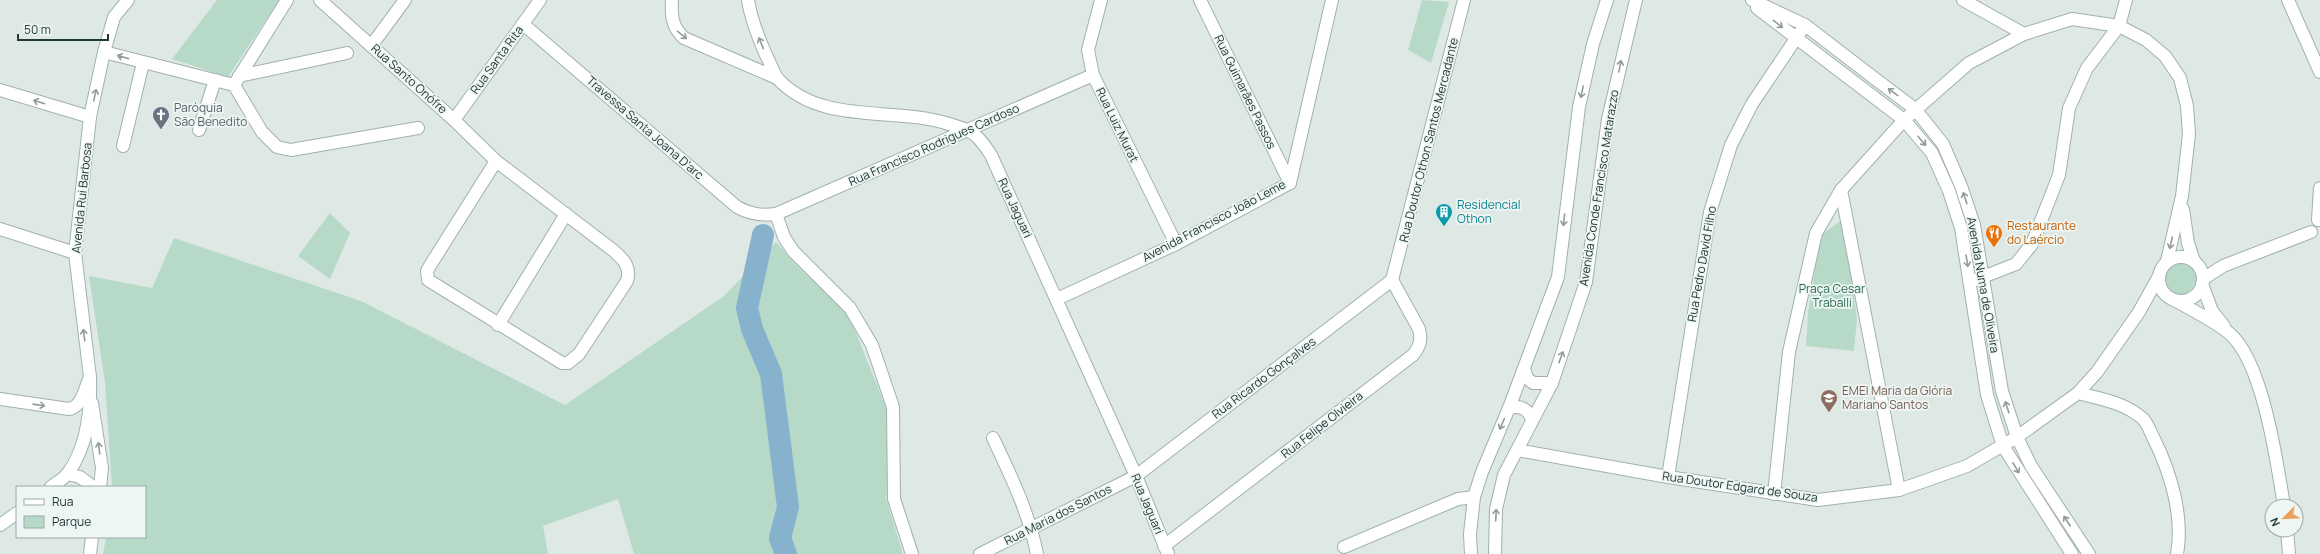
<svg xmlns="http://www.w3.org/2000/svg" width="2320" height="554" font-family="Manrope,sans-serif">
  <rect width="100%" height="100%" fill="#dee9e6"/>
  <g fill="#b7dac8">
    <path d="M217,0H279L228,77L172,59Z"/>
    <path d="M1422,0L1449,2L1431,63L1408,50Z"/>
    <path d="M330,213L350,233L330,279L298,256Z"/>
    <path d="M1843,219L1857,318L1854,351L1806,346L1808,313L1820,236Z"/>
    <path d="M174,238L361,301L565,405L724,296L776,242L796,265L848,313L887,410L892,454L886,498L903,554H634L618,499L543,526L548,554H103L106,537H145V487H112L105,383L89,276L152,288Z"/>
    <circle cx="2180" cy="278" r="16"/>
  </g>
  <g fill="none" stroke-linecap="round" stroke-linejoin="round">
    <path stroke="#87b2cd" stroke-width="22" d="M763,235L747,308L752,329L771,374L788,507L780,538L786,554"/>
    <defs>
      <g id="minor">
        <path d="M320,0L454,120L496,161L614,251C624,260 631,267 627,281L579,354L568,363H562L428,280L427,271L431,264L496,161"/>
        <path d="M672,0C671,16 672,27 684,38L777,78"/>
        <path d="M748,0C751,19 758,37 766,55C770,62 773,73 778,79C822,126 894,106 949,124C958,127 969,129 976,136C982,141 987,149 991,155L1136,476L1168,554"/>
        <path d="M1101,0L1088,50L1093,75L1176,244"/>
        <path d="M1200,0L1290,183"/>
        <path d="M1963,0L2024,34"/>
        <path d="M2288,0L2320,72"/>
        <path d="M523,24L737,207C750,214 761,216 776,214L1093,75"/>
        <path d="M371,46L405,0"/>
        <path d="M104,52L234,85L287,0"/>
        <path d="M239,76L347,53"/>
        <path d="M234,85L262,132L277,147L291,150L418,128"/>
        <path d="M0,90L90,117"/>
        <path d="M454,120L540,0"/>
        <path d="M199,130L215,80"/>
        <path d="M123,146L143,63"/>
        <path d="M1841,190L1899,490"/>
        <path d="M2183,209L2188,243L2194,261"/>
        <path d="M776,214L784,237L793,251L850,308L872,345L893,407L894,499L912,554"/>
        <path d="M2318,220L2320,188"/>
        <path d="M0,229L75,253"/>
        <circle cx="2181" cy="279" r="22"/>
        <path d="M2203,279L2223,266L2311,232"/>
        <path d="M1392,280L1464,0"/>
        <path d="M1970,282L2016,264L2032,244L2059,175L2069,108L2087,68L2119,26L2126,0"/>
        <path d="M2202,284L2212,311L2224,326"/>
        <path d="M1057,299L1176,244L1290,183L1332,0"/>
        <path d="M2174,300C2192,310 2213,320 2229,333C2263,361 2277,463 2284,506"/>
        <path d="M498,325L566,214"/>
        <path d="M2078,393C2101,399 2123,402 2142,418C2147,422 2150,431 2153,437C2170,471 2184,515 2177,554"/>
        <path d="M0,399L69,409C82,407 85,388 90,377"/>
        <path d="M993,438C1011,476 1029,513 1037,554"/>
        <path d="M1517,450L1668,477L1818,500L1899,490L1967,466L2017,437L2078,393L2097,372L2139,312L2159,276"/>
        <path d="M1668,477L1710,212L1731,145L1752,104L1805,25"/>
        <path d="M1774,494L1789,352L1816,233L1841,190L1904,120L1969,63L2024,34L2072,19L2119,26L2146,40L2165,56L2180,78L2187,106L2189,134L2182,196L2167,261"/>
        <path d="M2287,530L2289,554"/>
        <path d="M1164,546L1413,355C1420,346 1422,340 1419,329L1392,280"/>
        <path d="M1344,547L1458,499L1474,497"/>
        <path d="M980,554L1136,476L1392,280"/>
      </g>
      <g id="tertiary">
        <path d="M1752,0L1805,25L1878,81L1915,109L1943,144L1961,186L1974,225L2002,391L2017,437L2031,466L2089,554"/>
        <path d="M1757,8L1904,120L1932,153L1949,191L1961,228L1987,395L2003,446L2072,554"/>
        <path d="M1524,369L1527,378L1533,383H1552"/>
        <path d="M92,403L102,468L100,487"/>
        <path d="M1509,408C1520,405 1529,409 1532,420"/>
        <path d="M67,474L80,477L93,487"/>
        <path d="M90,554L92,537"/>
        <path d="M1471,554L1470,534L1474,497L1482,472L1509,408L1558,277L1579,107L1593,44L1607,0"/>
        <path d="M1495,554L1496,509L1504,475L1552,383L1586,282L1608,119L1636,0"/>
      </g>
      <g id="secondary">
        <path d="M51,487C56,483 64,479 68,473C88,446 91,410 90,377L75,253L90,117L104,52L114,17L128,0"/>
        <path d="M0,525L17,513"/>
      </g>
    </defs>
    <use href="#minor" stroke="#a1b0ae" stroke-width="14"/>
    <use href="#tertiary" stroke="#a1b0ae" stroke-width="14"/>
    <use href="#secondary" stroke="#9db4b1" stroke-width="14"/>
    <use href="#minor" stroke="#fff" stroke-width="12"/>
    <use href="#tertiary" stroke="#fff" stroke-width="12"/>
    <use href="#secondary" stroke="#fff" stroke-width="12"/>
  </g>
  <defs><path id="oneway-shaft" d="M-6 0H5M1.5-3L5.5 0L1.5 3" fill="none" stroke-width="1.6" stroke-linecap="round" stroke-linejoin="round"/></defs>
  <g stroke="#909c9b">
    <use href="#oneway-shaft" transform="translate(1778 24) rotate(38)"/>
    <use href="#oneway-shaft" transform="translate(682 35) rotate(39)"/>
    <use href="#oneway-shaft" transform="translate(761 43) rotate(-112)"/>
    <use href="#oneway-shaft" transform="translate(123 57) rotate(-164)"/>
    <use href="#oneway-shaft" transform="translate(1620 66) rotate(-78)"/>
    <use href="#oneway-shaft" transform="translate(1582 92) rotate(102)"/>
    <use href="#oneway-shaft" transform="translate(1893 92) rotate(-143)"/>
    <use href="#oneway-shaft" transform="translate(95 95) rotate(-78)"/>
    <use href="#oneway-shaft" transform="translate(39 102) rotate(-163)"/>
    <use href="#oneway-shaft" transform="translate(1922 141) rotate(49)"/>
    <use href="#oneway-shaft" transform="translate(1965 198) rotate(-108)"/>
    <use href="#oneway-shaft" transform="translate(1564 220) rotate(96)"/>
    <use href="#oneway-shaft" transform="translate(2171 243) rotate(103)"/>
    <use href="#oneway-shaft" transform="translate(1967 261) rotate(81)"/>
    <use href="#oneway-shaft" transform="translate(84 335) rotate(-98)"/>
    <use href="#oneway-shaft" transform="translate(1561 357) rotate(-70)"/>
    <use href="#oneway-shaft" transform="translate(39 405) rotate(8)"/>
    <use href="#oneway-shaft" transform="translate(2007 407) rotate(-108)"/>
    <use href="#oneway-shaft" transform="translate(1502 424) rotate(113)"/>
    <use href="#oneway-shaft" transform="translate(99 448) rotate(-97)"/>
    <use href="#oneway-shaft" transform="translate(2016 468) rotate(60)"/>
    <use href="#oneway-shaft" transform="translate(1496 515) rotate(-87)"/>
    <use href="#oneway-shaft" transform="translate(2067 521) rotate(-123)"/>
  </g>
  <defs>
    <symbol id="church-pin" viewBox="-11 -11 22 30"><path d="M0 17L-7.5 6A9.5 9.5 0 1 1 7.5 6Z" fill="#6b7280" stroke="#eef6f4"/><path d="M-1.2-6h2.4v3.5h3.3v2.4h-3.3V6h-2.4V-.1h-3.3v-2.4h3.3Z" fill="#fff"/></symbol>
    <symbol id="building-pin" viewBox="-11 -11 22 30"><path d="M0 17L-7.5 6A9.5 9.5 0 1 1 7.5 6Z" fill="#0f9aa8" stroke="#eef6f4"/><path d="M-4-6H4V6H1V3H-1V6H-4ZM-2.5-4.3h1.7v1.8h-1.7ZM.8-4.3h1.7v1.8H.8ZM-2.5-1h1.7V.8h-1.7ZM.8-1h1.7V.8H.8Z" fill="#fff"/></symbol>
    <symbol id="restaurant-pin" viewBox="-11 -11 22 30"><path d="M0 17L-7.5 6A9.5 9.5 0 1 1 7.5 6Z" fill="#e8710a" stroke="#eef6f4"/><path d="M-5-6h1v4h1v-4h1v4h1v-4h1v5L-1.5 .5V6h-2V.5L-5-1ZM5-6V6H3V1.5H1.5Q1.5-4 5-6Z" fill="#fff"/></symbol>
    <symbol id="school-pin" viewBox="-11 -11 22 30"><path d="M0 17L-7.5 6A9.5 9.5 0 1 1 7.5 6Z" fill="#8d6e63" stroke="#eef6f4"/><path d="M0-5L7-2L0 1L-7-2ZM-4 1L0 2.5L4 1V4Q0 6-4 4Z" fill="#fff"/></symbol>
  </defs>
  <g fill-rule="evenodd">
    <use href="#church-pin" x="151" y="105" width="20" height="27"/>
    <use href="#building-pin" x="1434" y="202" width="20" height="27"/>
    <use href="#restaurant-pin" x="1984" y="223" width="20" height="27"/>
    <use href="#school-pin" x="1819" y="388" width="20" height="27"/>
  </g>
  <g text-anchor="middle" stroke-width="3.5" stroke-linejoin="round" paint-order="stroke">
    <g font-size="12" fill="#203837" stroke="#eef6f4">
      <text transform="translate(497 60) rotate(-54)" y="4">Rua Santa Rita</text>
      <text transform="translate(409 79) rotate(42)" y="4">Rua Santo Onófre</text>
      <text transform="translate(1245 92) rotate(64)" y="4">Rua Guimarães Passos</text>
      <text transform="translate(1117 125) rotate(64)" y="4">Rua Luiz Murat</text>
      <text transform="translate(645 128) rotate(41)" y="4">Travessa Santa Joana D'arc</text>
      <text transform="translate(1429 140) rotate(-76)" y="4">Rua Doutor Othon Santos Mercadante</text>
      <text transform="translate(934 145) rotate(-24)" y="4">Rua Francisco Rodrigues Cardoso</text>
      <text transform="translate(1599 188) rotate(-81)" y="4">Avenida Conde Francisco Matarazzo</text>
      <text transform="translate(82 198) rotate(-84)" y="4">Avenida Rui Barbosa</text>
      <text transform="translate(1015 208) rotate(65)" y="4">Rua Jaguari</text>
      <text transform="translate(1214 221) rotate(-28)" y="4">Avenida Francisco João Leme</text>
      <text transform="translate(1702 264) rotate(-80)" y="4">Rua Pedro David Filho</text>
      <text transform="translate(1983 285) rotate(80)" y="4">Avenida Numa de Oliveira</text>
      <text transform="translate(1264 378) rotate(-37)" y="4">Rua Ricardo Gonçalves</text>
      <text transform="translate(1322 425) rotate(-38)" y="4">Rua Felipe Olvieira</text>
      <text transform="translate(1740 487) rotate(8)" y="4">Rua Doutor Edgard de Souza</text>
      <text transform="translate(1147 504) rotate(67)" y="4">Rua Jaguari</text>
      <text transform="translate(1058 515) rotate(-27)" y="4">Rua Maria dos Santos</text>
    </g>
    <g font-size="12" fill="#5b616d" stroke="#eef6f4" text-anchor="start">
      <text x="174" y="112">Paróquia<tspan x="174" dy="14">São Benedito</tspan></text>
    </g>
    <g font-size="12" fill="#0d838f" stroke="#eef6f4" text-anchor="start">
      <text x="1457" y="209">Residencial<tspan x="1457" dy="14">Othon</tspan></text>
    </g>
    <g font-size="12" fill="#c56008" stroke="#eef6f4" text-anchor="start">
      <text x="2007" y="230">Restaurante<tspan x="2007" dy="14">do Laércio</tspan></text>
    </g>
    <g font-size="12" fill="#2c6d54" stroke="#eef6f4">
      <text x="1832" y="293">Praça Cesar<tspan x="1832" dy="14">Traballi</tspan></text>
    </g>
    <g font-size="12" fill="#785e54" stroke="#eef6f4" text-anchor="start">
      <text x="1842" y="395">EMEI Maria da Glória<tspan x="1842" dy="14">Mariano Santos</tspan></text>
    </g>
  </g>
  <rect x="16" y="486" width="130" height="52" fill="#eef6f4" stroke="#9caaa8"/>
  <rect x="24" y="499" width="20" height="6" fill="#ffffff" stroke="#9caaa8"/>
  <text x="52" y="506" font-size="12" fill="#203837">Rua</text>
  <rect x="24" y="516" width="20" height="12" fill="#b7dac8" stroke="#9caaa8"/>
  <text x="52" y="526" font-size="12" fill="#203837">Parque</text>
  <g transform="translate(2284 518) rotate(246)"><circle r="19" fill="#eef6f4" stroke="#9caaa8"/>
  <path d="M0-3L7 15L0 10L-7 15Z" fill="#ec9f58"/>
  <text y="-6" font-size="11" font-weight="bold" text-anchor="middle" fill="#203837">N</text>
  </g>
  <path d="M18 34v6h90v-6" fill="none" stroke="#203837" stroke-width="2"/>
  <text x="24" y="34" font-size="12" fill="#203837" stroke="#eef6f4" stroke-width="3" paint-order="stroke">50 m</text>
</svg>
